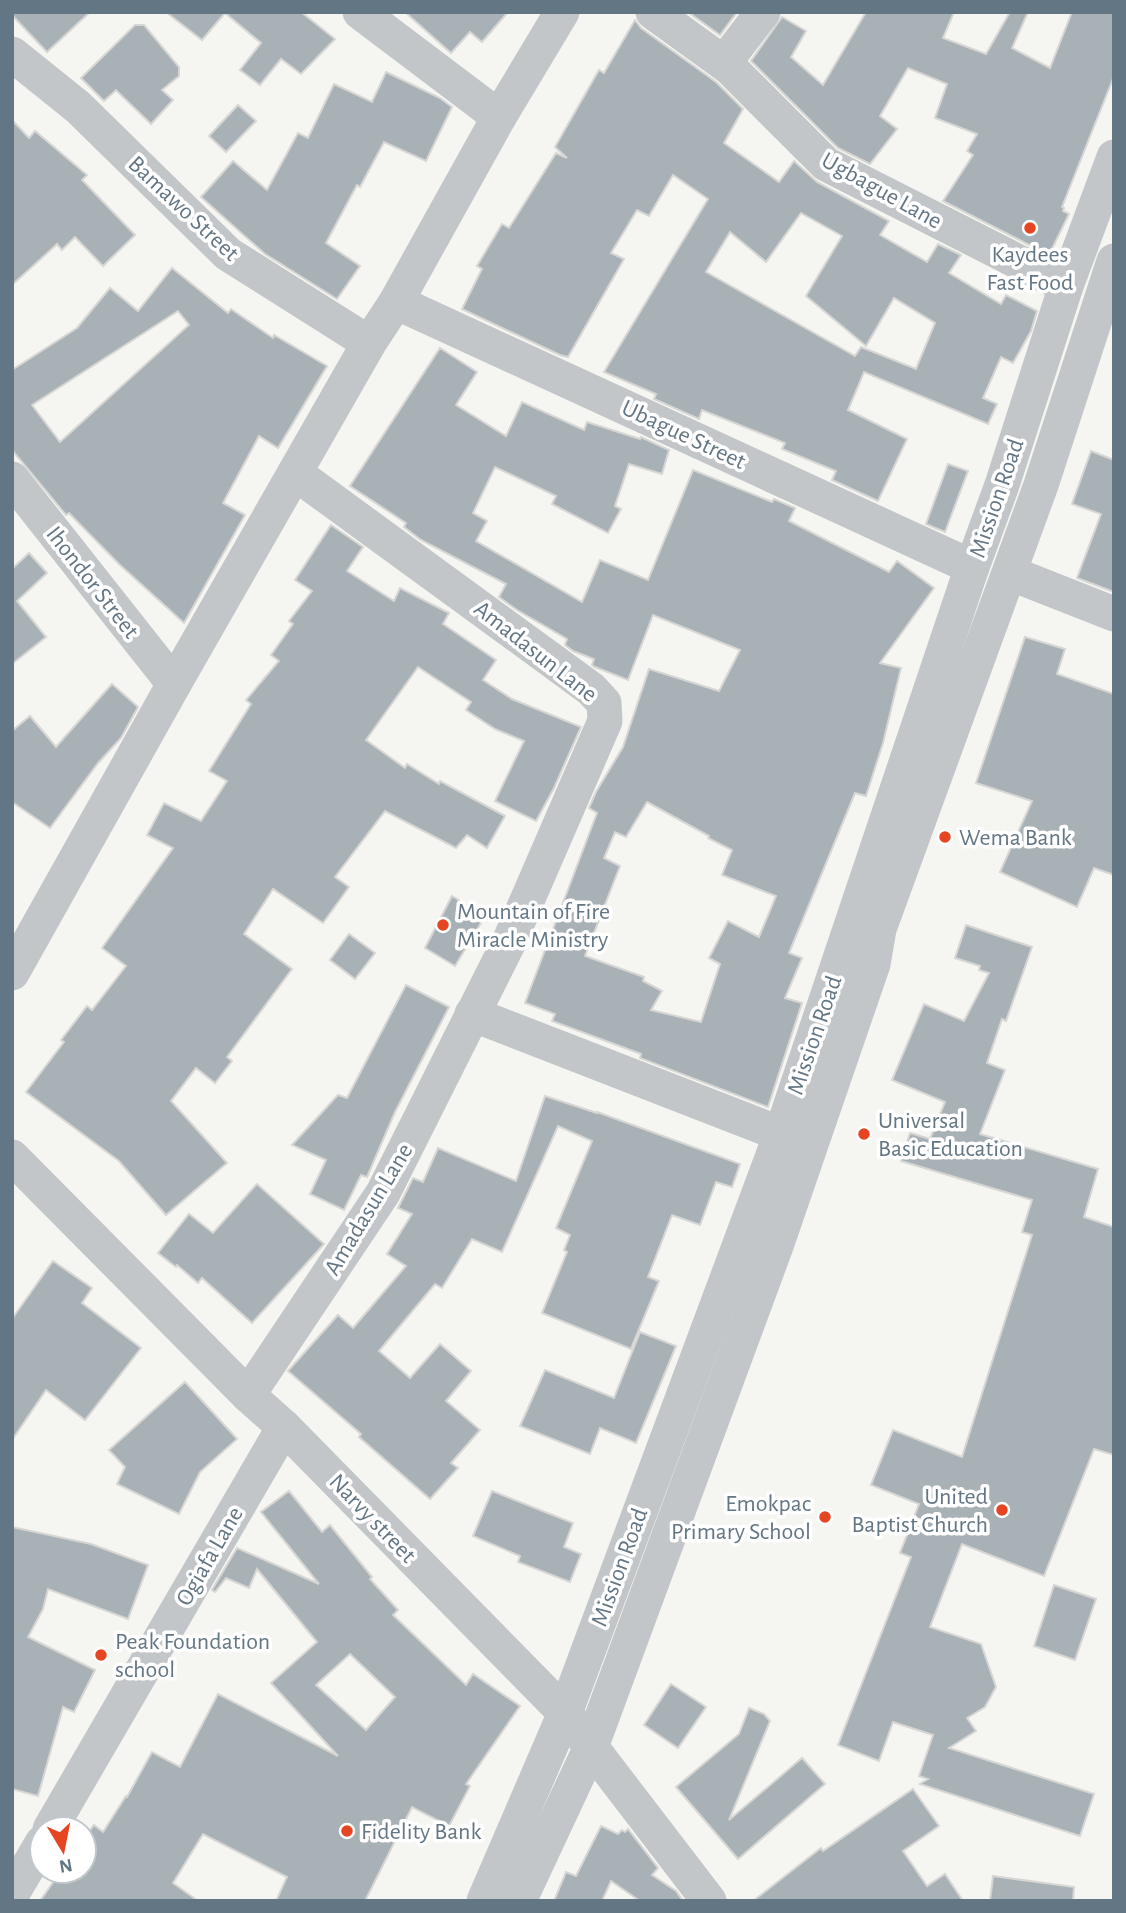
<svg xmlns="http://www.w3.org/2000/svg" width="1126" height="1913" font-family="'Alegreya Sans',sans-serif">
  <rect width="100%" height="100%" fill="#f5f5f1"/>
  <g fill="#a8b1b6" stroke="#d6d6d4" stroke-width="2" fill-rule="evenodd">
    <path d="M12,12H90L47,52L12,15Z"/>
    <path d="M166,12H301L335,39L301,74L281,59L260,85L240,70L261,43L225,13L202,40Z"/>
    <path d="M405,12H508L482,42L470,32L451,53Z"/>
    <path d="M688,12H737L720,35Z"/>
    <path d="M866,12H954L943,38L986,54L1010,12H1028L1012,48L1050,68L1072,12H1114V76L1062,207L1064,208L1063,211L1069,214L1049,255L943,201L973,155L967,151L977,134L935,118L947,84L908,68L880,116L897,129L870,164L838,148L751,61L782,17L806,31L791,57L823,85Z"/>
    <path d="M635,20L641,28L716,82L743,109L724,143L779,182L794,161L817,182L889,221L880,235L927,262L938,244L961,255L949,273L1001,304L1006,295L1037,311L1031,331L1013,363L1001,357L983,398L997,404L988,424L864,372L848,410L907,439L878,501L832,480L836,471L782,449L785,443L702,410L699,419L654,399L656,394L604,372L708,199L673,175L649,216L637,210L611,253L624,259L568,357L560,355L462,309L482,269L477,266L502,224L509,228L556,153L567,158L555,147L599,70L604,73ZM801,213L842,236L806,296L866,346L894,298L935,323L916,369L861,347L855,356L706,272L730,232L766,262Z"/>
    <path d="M135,25H144L179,67V76L162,90L173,100L151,124L116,90L104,101L81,78Z"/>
    <path d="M386,72L440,98L452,107L426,161L384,142L360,187L357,185L326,243L360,266L337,299L265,254L201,197L233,161L267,190L298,133L308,138L334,84L372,102Z"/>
    <path d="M238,105L256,121L226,152L209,136Z"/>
    <path d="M12,120L29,138L35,131L87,175L82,180L135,235L103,266L75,237L62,250L57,244L12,285Z"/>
    <path d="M172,268L228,313L231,309L273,338L274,335L327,366L278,448L259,436L223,503L245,515L184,623L119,564L69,513L66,515L12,450V370L77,328L110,288L138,311ZM178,311L189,325L60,442L32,405Z"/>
    <path d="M440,348L477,372L456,405L506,436L522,402L584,430L587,422L640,439L641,437L669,450L662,474L629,464L615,506L621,509L608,533L552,504L556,496L495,467L473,513L487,521L476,541L582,602L600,560L648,580L693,470L772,502L774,499L795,508L789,521L889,572L897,561L934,588L880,663L901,668L883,743L866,796L855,793L789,953L802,958L785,998L802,1003L768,1107L640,1058L641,1054L552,1021L555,1014L525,1003L597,813L589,808L596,792L623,747L649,669L719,691L740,650L653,615L628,680L595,667L592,665L594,659L573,651L565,645L567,639L517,610L499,597L506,584L421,540L404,527L406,523L350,486ZM647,802L709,836L708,838L732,850L722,875L776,896L759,937L728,921L709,958L720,964L701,1022L651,1010L662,991L643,981L644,977L585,956L620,866L604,858L615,832L626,837Z"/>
    <path d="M1091,451L1114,460V592L1077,578L1101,514L1072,504Z"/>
    <path d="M948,464L968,471L945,532L926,524Z"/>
    <path d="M331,525L363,547L347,571L394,601L400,588L449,613L443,624L496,660L483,680L512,699L581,727L554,788L536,821L495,801L524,741L495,729L466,710L471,702L418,667L366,740L405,768L407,764L439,784L440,781L505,816L487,848L467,835L456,848L385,811L335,877L349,887L323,923L273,889L244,934L292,969L227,1057L232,1061L215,1083L196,1068L171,1101L227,1163L166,1215L119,1161L26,1092L64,1042L61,1040L87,1006L92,1010L126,966L102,948L173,848L147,835L164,803L201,821L227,781L209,771L251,704L246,700L279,661L271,655L293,624L289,621L312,591L295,580Z"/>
    <path d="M29,553L47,573L17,601L46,637L12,664V569Z"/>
    <path d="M1025,637L1065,649L1057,674L1114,694V875L1094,868L1077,907L1000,872L1032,801L976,783Z"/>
    <path d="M112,684L138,707L121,738L98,763L50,828L12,802V731L30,716L56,747Z"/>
    <path d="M452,896L485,916L455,966L425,948Z"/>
    <path d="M966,925L1032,947L1006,1021L1002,1019L987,1063L1005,1070L980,1134L1098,1169L1084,1217L1114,1227V1455L1094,1449L1044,1576L962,1544L930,1627L981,1644L996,1687L985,1707L967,1718L976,1731L949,1748L1094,1794L1080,1836L920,1784L928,1779L919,1776L933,1735L893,1722L879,1761L838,1745L911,1557L900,1553L919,1504L871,1485L893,1430L962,1457L1032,1235L1022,1232L1032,1200L901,1161L910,1133L930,1139L945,1102L892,1080L924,1004L964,1021L989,973L979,970L980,966L955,958Z"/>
    <path d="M349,934L375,953L355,979L330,960Z"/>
    <path d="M406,985L449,1007L395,1112L367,1177L361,1175L344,1210L310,1194L326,1160L292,1145L338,1095L347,1098Z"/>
    <path d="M545,1096L597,1113V1112L740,1164L732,1187L716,1182L700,1225L672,1215L648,1277L659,1281L631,1349L542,1313L567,1252L564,1250L570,1235L556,1228L592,1141L558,1126L502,1252L472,1239L442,1288L435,1284L379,1351L410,1378L440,1344L471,1371L446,1401L480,1430L451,1463L458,1468L430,1499L359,1437L361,1434L288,1371L338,1315L353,1328L406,1266L387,1254L412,1214L398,1208L413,1178L423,1182L438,1148L516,1181Z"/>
    <path d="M257,1184L324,1244L252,1323L202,1278L198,1283L177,1265L176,1267L158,1253L189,1214L213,1233Z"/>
    <path d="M53,1261L92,1288L82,1303L141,1348L85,1420L46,1390L12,1440V1319Z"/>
    <path d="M640,1332L676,1346L636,1443L600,1428L590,1454L520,1426L545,1370L614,1398Z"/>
    <path d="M185,1382L237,1439L200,1472L179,1514L117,1484L125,1467L109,1450Z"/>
    <path d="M289,1491L322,1532L330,1525L372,1577L370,1579L398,1610L393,1615L466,1685L473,1674L520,1706L466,1784L470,1786L449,1826L412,1807L365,1901H276L287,1877L203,1834L173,1883L198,1901H40L61,1871H84V1838L94,1825L103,1832L126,1796L127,1797L152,1752L180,1767L218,1694L338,1756L271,1683L317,1642L257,1569L249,1588L226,1578L215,1592L212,1590L237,1548L319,1584L261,1512ZM350,1654L395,1697L366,1730L316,1685Z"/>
    <path d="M492,1491L573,1523L564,1547L581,1554L570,1582L518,1562L520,1556L473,1536Z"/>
    <path d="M12,1527L91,1544L148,1565L128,1619L48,1589L43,1609L28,1637L95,1670L74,1712L63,1707L38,1796L12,1789Z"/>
    <path d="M1054,1585L1096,1599L1075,1660L1034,1646Z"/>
    <path d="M671,1684L706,1707L678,1748L644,1725Z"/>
    <path d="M749,1708L764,1714L770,1721L729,1820L802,1758L825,1784L738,1859L676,1787L739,1734Z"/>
    <path d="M913,1789L939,1826L903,1851L927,1886L945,1874L963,1901H753L821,1848L823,1851Z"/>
    <path d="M601,1826L618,1834L622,1830L625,1832L628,1829L658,1868L652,1875L676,1891L683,1901H640L611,1881L602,1901H554L566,1872L576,1876Z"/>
    <path d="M993,1876L1074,1887L1073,1901H990Z"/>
  </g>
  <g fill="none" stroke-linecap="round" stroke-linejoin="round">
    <g stroke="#c2c6c9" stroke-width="35">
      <path d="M360,12L499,117"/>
      <path d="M653,12L729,67L826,164L1066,286"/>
      <path d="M12,54L78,107L228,254L369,343"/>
      <path d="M724,63L763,12"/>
      <path d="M396,302L972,567"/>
      <path d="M12,479L174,684"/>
      <path d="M1010,573L1114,614"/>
      <path d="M12,973L174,684L369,343L396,302L499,117L562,12"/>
      <path d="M472,1014L781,1134"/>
      <path d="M12,1157L248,1395L284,1427L565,1713L709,1901"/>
      <path d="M248,1395L383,1193L509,942L605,721L604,703L591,689L295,473"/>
      <path d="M50,1829L284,1427"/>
      <path d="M12,1894L42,1843"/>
      <path d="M484,1901L565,1713L781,1134L972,567L1002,485L1066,286L1114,157"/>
      <path d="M519,1901L591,1747L776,1246L873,964L879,929L1041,485L1114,261"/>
    </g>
  </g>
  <g fill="#e64521" stroke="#fff" stroke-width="2.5">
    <circle cx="1030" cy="228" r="7"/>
    <circle cx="945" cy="837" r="7"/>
    <circle cx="443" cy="925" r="7"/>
    <circle cx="864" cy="1134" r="7"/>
    <circle cx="1002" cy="1510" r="7"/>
    <circle cx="825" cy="1517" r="7"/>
    <circle cx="101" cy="1655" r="7"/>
    <circle cx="347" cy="1831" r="7"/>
  </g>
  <g text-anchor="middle" stroke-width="7" stroke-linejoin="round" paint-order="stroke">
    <g font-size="24" fill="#637683" stroke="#fff">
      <text transform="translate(882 190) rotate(29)" y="8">Ugbague Lane</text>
      <text transform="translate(184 208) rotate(43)" y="8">Bamawo Street</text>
      <text transform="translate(684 434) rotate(25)" y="8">Ubague Street</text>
      <text transform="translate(996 498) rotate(-71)" y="8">Mission Road</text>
      <text transform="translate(93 582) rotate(52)" y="8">Ihondor Street</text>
      <text transform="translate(536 651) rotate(38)" y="8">Amadasun Lane</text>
      <text transform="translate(814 1035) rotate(-71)" y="8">Mission Road</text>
      <text transform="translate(368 1209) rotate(-59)" y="8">Amadasun Lane</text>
      <text transform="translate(373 1518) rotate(46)" y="8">Narvy street</text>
      <text transform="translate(209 1556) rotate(-60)" y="8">Ogiafa Lane</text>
      <text transform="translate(619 1567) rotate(-70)" y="8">Mission Road</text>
    </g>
    <g font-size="24" fill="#637683" stroke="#fff" text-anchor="start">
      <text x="1030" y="262" text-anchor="middle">Kaydees<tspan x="1030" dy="28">Fast Food</tspan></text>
      <text x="959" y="845">Wema Bank</text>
      <text x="457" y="919">Mountain of Fire<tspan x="457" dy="28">Miracle Ministry</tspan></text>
      <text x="878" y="1128">Universal<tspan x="878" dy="28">Basic Education</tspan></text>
      <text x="988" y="1504" text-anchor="end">United<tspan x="988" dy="28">Baptist Church</tspan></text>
      <text x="811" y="1511" text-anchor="end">Emokpac<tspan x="811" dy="28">Primary School</tspan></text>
      <text x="115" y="1649">Peak Foundation<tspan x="115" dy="28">school</tspan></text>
      <text x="361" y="1839">Fidelity Bank</text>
    </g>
  </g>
  <rect width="1126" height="1913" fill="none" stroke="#637683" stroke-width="28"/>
  <g transform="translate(63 1850) rotate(170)"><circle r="33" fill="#ffffff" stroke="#c1c8cd" stroke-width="2"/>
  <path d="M0-5L12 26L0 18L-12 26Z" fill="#e64521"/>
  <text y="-10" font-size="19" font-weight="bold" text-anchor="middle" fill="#637683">N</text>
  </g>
</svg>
